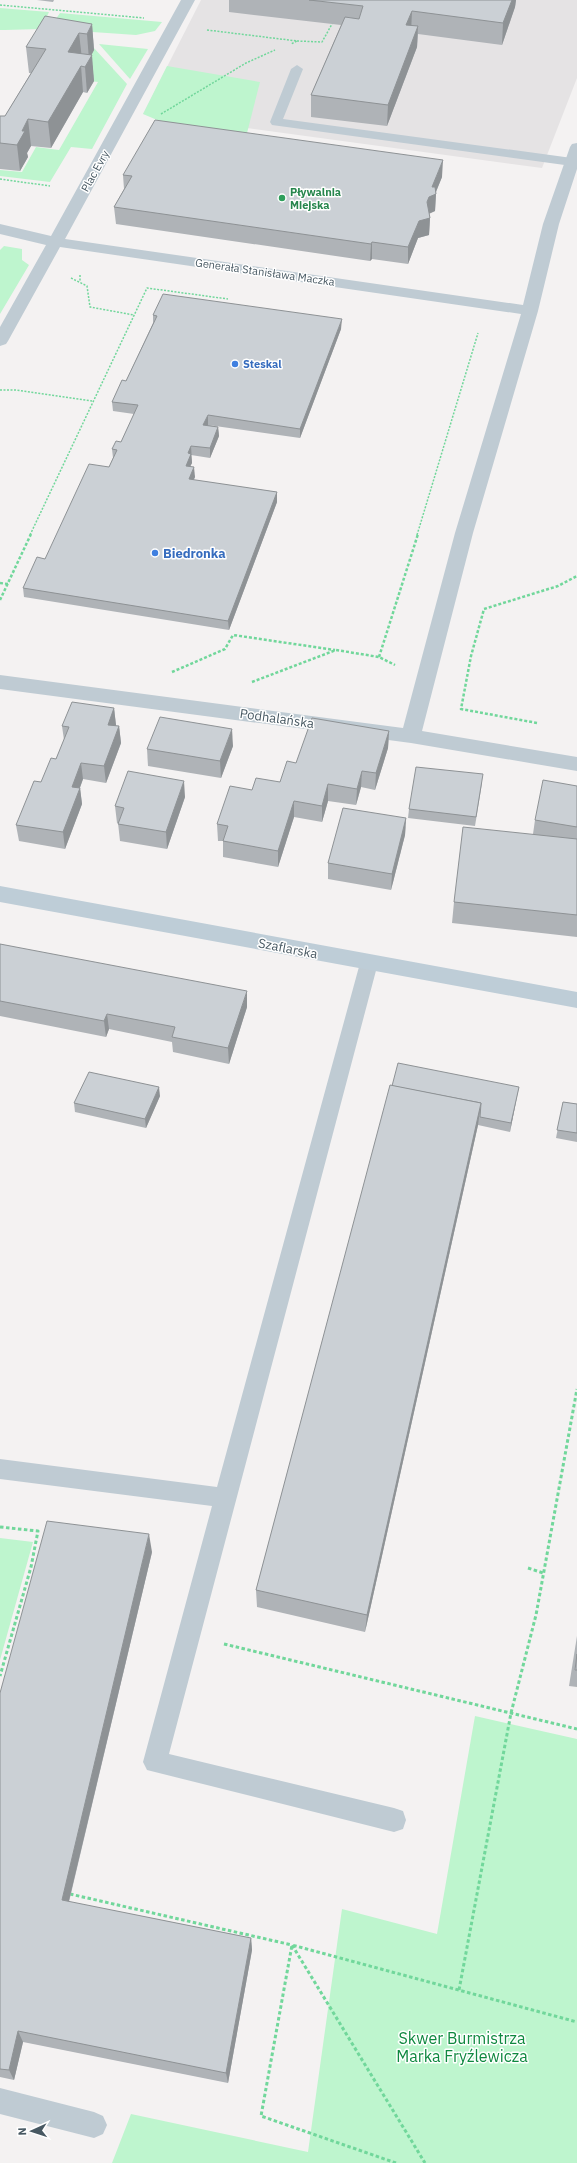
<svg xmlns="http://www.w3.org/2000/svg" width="577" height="2163" font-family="'IBM Plex Sans',sans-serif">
  <rect width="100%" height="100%" fill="#f4f2f2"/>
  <path fill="#e5e3e4" d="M201,0H577V78L542,168L143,114Z"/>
  <g fill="#bef5ce">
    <path d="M0,8L49,12L41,29L5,30H0Z"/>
    <path d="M60,13L162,22L155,31L136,35L49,29Z"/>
    <path d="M99,44L148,49L130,79Z"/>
    <path d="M93,47L127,84L92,149L71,147L50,182L0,176V170L22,172L36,147L59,150L98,82L75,79Z"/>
    <path d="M167,66L260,82L246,137L183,131L143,114Z"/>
    <path d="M4,246L22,249V260L29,265L0,314V250Z"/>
    <path d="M0,1538L33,1542L0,1660Z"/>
    <path d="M475,1716L577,1739V2163H112L131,2114L308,2152L342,1909L437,1934Z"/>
  </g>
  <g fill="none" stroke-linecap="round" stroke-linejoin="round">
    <g stroke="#71d79b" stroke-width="1.5" stroke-dasharray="2 1.5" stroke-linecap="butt">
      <path d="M0,5L144,18"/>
      <path d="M207,30L297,41L291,44"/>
      <path d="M297,41L322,42L332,24"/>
      <path d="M161,114L246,63L275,50"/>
      <path d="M0,179L50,186"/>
      <path d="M80,275V282"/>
      <path d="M71,278L87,286L90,307L134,315"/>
      <path d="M0,390H16L92,401"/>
      <path d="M30,535L147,288L228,299"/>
      <path d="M417,535L478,333"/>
    </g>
    <g stroke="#71d79b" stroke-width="2.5" stroke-dasharray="3 2" stroke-linecap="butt">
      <path d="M0,583L8,584"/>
      <path d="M0,600L31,534"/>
      <path d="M379,657L418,534"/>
      <path d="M172,672L225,649L233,635L335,650"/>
      <path d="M252,682L336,650L379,657L395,665"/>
      <path d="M537,723L461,709L471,656L484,609L558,586L577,576"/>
    </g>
    <g stroke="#71d79b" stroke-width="3" stroke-dasharray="3.5 2.5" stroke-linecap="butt">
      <path d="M0,1527L38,1531L31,1567L0,1676"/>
      <path d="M528,1568L543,1573"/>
      <path d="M224,1644L577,1729"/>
      <path d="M70,1894L292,1945L425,2163"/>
      <path d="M459,1990L511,1713L536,1615L577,1389"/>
      <path d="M396,2163L261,2116L292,1945L577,2022"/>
    </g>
    <g fill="#bfcbd3" fill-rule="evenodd">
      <path d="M297,65L303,69L283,119L572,158L576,159L577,164L572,166L272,125L270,122L291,69Z"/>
      <path d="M369,956L375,958L378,963L169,1754L394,1808L403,1811L406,1820L403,1829L394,1832L147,1770L143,1762L212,1506L0,1479V1459L217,1487L360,963L363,958Z"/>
      <path d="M0,2088L94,2112L103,2116L107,2125L103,2134L94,2138L0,2114Z"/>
    </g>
    <path fill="#bfcbd3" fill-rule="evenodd" d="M181,0H195L65,239L523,305L543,224L570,147L572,144L577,143V169L559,224L538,311L473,533L422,731L577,757V771L411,743L0,689V675L403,728L455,533L521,314L60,247L8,341L6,344L0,346V327L46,245L0,234V224L51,236Z"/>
    <path fill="#becdd7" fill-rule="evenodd" d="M0,886L577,992V1008L0,902Z"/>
  </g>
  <g fill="#afb3b7">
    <path d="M37,0H54L53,2Z"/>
    <path d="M229,0H516L515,7L502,45L418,34L417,47L387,126L311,117V95L341,25L229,12Z"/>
    <path d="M92,24L94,50L91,55L94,81L87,93L83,92L51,148L31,146L27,153L28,157L20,171L0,169V116H5L31,73H29L26,47Z"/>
    <path d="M123,175L442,177L436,192L435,211L429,214L430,218L429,235L418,238L408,264L372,259L370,261L116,224L114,207L124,189Z"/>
    <path d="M153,315L341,329L300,438L208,425L218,427L219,436L210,458L191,455L192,463L190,466L195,477L193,480L277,492V502L229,630L24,597L23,588L45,559L109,467L113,458L112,449L121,442L134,414L113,411L112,402L126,381L153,323Z"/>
    <path d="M114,708L116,726H119L121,743L106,783L83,779L80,788L82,804L65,849L19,841L16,825L41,782L56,759L64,740L62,726Z"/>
    <path d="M389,731L388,748L375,790L361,787L356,805L328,801L322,822L294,817L278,867L223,857V841H218L217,824L280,782L296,763Z"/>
    <path d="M233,746L221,778L148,766L147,749Z"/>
    <path d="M482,783L475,826L408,818L409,809Z"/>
    <path d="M577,786V937L452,923L454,902L533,834L535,820Z"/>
    <path d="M185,797L167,849L120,841L118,823H117L115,806Z"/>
    <path d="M406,818L405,835L391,890L328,879V863Z"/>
    <path d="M0,944L247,1007L229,1064L173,1052L172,1042L109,1029L106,1037L0,1016Z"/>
    <path d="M392,1086L519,1087L510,1132L478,1125L365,1632L257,1607L256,1590Z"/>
    <path d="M160,1096L146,1128L75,1112L74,1103Z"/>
    <path d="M563,1102L577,1104V1142L556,1138Z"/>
    <path d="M152,1552L69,1902L251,1938L252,1950L228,2083L23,2042L14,2080L0,2077V1693Z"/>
    <path d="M577,1636V1687L569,1686Z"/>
  </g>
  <g fill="#8e9295">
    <path d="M512,0H516L515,7L502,45L503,23Z"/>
    <path d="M412,11L411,33L406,25Z"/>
    <path d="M92,24L94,50L89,60L87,34Z"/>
    <path d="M418,26L417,47L387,126L388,105Z"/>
    <path d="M79,33L82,59L68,52Z"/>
    <path d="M92,55L94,81L87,93L85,67Z"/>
    <path d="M81,66L83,92L51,148L48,122Z"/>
    <path d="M28,119L31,146L27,153L28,157L20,171L17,145L22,131Z"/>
    <path d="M443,160L442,177L435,194H436L435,211L428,214L430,218L429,235L418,238L408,264V247L427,202L432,187Z"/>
    <path d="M372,242V259L370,261L371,244Z"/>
    <path d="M342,319L341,329L300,438V429Z"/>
    <path d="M208,415V425L204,434L203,425Z"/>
    <path d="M218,427L219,436L210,458V448Z"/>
    <path d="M191,446L192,463L186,475V466L188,453Z"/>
    <path d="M194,467L195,477L190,489L189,479Z"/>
    <path d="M277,492V502L229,630L228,621Z"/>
    <path d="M114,708L116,725L109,742L108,725Z"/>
    <path d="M119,726L121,743L106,783L104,766Z"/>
    <path d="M232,729L233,746L221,778L220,761Z"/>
    <path d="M389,731L388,748L375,790L376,773Z"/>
    <path d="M81,763L83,779L74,803L72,787Z"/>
    <path d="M362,771L361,787L356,805L357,789Z"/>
    <path d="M184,781L185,797L167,849L166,832Z"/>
    <path d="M328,784V801L322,822V806Z"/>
    <path d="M80,788L82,804L65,849L63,832Z"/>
    <path d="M294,801V817L278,867V851Z"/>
    <path d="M406,818L405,835L391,890L392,874Z"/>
    <path d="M247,991V1007L229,1064L228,1048Z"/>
    <path d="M107,1014L109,1029L106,1037L104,1021Z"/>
    <path d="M159,1087L160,1096L146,1128L145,1119Z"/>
    <path d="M519,1087L517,1096L510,1132L511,1123Z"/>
    <path d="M481,1103L478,1125L365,1632L367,1615Z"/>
    <path d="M149,1534L152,1552L66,1913L62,1900Z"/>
    <path d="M251,1938L252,1950L228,2083L226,2073Z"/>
    <path d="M18,2031L23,2042L14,2080L9,2070Z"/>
  </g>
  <g fill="#cbd0d5" stroke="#8e9295">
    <path d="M309,0H512L503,23L412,11L406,25L418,26L388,105L311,95L345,17L359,19L363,6Z"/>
    <path d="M45,16L92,24L87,34L79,33L68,52L92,55L85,67L81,66L48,122L28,119L22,131H25L17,145L0,143V116H5L46,49L26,47Z"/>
    <path d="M155,120L443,160L432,187H435L436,194L429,197L427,202L430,218L419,221L408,247L372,242L371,244L114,207L132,176L123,175Z"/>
    <path d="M163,294L342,319L300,429L208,415L203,425L218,427L210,448L191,446L188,453L191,454L186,466L194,467L189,479L277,492L228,621L23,588L37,557L45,559L89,464L109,467L117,450L112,449L116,441L121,442L138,405L112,402L122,380L126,381L157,316L153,315Z"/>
    <path d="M72,702L114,708L108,725L119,726L104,766L81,763L72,787L80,788L63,832L16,825L34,781L41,782L51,758L56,759L69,727L62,726Z"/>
    <path d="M160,717L232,729L220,761L147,749Z"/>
    <path d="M312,718L389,731L376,773L362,771L357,789L328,784L322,806L294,801L278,851L223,841L228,826L217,824L230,786L252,790L256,778L280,782L287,761L296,763Z"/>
    <path d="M416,767L483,774L476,817L409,809Z"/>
    <path d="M128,771L184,781L166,832L118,824L124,808L115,806Z"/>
    <path d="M543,780L577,786V827L535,820Z"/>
    <path d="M343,808L406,818L392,874L328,863Z"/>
    <path d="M463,827L577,839V915L454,902Z"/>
    <path d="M0,944L247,991L228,1048L172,1037L175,1027L107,1014L104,1021L0,1001Z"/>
    <path d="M398,1063L519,1087L511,1123L480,1117L481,1103L392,1086Z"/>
    <path d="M89,1072L159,1087L145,1119L74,1103Z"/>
    <path d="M390,1085L481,1103L367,1615L256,1590Z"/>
    <path d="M563,1102L577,1104V1133L557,1130Z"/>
    <path d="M47,1521L149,1534L62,1900L251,1938L226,2073L18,2031L9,2070L0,2069V1693Z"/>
    <path d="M577,1654V1670H575Z"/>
  </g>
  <circle fill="#2e9e5b" stroke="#fff" stroke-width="1.5" cx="282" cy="198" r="4"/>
  <g fill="#3f7fe0" stroke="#fff" stroke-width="1.5">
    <circle cx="235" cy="364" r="4"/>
    <circle cx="155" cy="553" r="4"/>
  </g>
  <g text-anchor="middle" stroke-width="3" stroke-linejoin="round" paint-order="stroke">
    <g font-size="11" fill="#475862" stroke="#fff">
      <text transform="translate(95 171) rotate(-61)" y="4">Plac Evry</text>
      <text transform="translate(265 272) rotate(8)" y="4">Generała Stanisława Maczka</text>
    </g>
    <g font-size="11" font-weight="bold" fill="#27864d" stroke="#fff" text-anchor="start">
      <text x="290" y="196">Pływalnia<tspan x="290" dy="13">Miejska</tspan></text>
    </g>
    <g font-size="11" font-weight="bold" fill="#366cbe" stroke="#fff" text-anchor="start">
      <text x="243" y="368">Steskal</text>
    </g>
    <g font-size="13" font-weight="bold" fill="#366cbe" stroke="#fff" text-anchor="start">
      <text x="163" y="558">Biedronka</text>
    </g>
    <g font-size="13" fill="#475862" stroke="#fff">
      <text transform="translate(277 718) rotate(8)" y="5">Podhalańska</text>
      <text transform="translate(288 948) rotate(11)" y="5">Szaflarska</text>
    </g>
    <g font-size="16" fill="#0e883f" stroke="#fff">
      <text x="462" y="2044">Skwer Burmistrza<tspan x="462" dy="18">Marka Fryźlewicza</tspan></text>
    </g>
  </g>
  <g transform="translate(32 2131) rotate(267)" stroke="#ffffff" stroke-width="3" paint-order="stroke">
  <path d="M0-3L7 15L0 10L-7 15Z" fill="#475862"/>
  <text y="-6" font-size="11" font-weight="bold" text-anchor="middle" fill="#475862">N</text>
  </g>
</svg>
